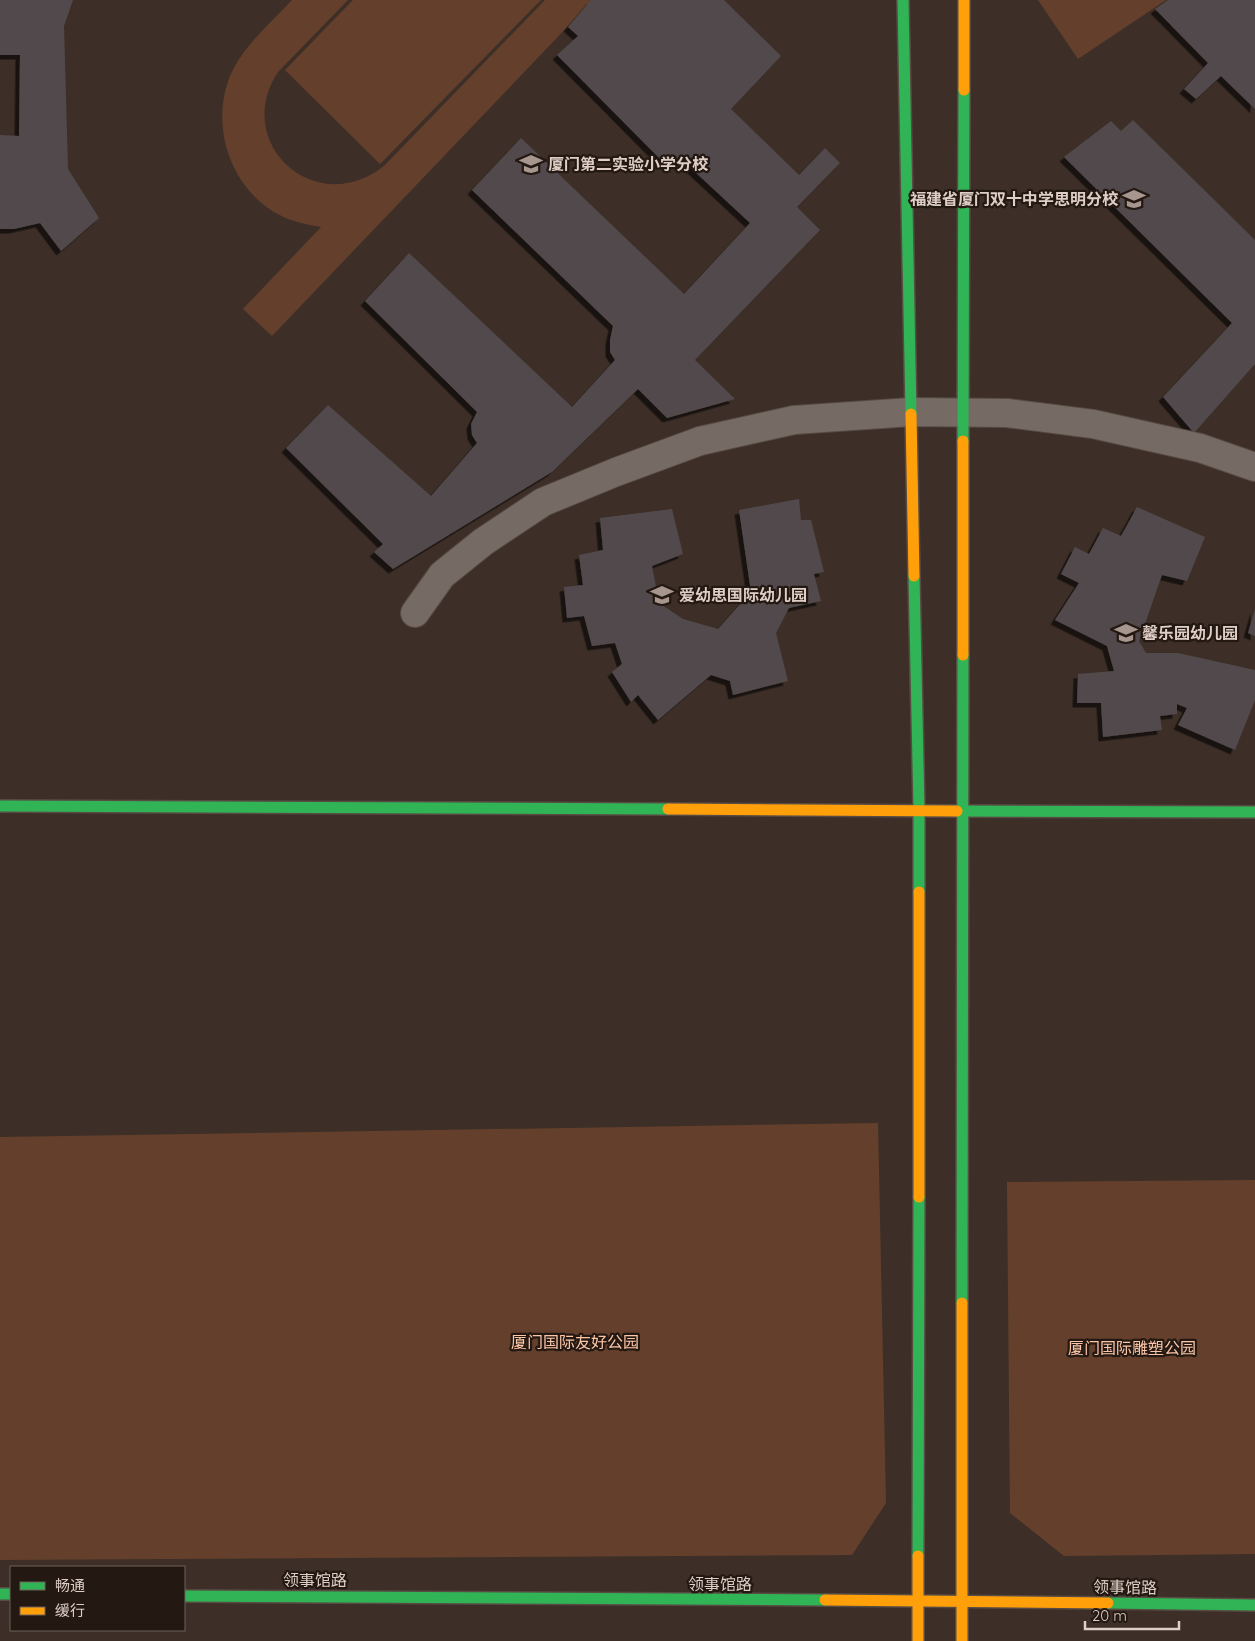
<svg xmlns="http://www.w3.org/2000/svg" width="1255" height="1641" font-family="Quicksand,'Noto Sans SC',sans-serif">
  <defs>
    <filter id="shadow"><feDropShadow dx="-4.5" dy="4.5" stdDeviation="0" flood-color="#0009"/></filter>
  </defs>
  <rect width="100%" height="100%" fill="#3d2f27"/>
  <g fill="#64402c">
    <path d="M292,0H348L278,72C231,143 316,220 384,166L545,0H593L272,336L243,309L321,227C304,224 289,221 274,212C228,184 210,122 231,74C244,45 271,23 292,0Z"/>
    <path d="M353,0H541L380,164L285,70Z"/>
    <path d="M1038,0H1166L1078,59Z"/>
    <path d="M878,1123L886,1503L852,1555L0,1560V1137Z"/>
    <path d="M1255,1180V1554L1064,1556L1010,1513L1007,1182Z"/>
  </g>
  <g fill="#514a4b" filter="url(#shadow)">
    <path d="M0,0H73L64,26L68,169L99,218L61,251L40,223L14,229H0V135L19,136L20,55H0Z"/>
    <path d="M591,0H724L781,56L731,109L799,175L825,148L840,163L797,207L820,230L695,360L735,399L667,418L638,389L552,472L393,569L374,552L383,544L286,448L328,405L431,496L477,443L472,435L471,424L477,412L365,301L409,253L572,407L615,360L610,352V340L613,326L472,190L521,138L684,294L750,223L679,157L668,167L557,55L578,36L568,27Z"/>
    <path d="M1168,0H1255V109L1221,76L1196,99L1184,89L1208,63L1155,9Z"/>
    <path d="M1133,120L1255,240V364L1194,433L1163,397L1232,323L1064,157L1111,121L1121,131Z"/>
    <path d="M799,499L801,520H811L824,572L814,574L821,601L789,608L776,633L788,681L733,695L730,681L711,675L658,720L638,695L631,702L612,672L622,664L615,643L592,646L584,616L567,618L564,587L583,585L579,555L603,550L600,518L672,509L683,554L652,566L659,603L683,619L718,629L751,592L739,510Z"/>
    <path d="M1137,507L1205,537L1187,581L1162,575L1139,641L1146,653H1178L1255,670V700L1235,750L1178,725L1187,708L1177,704V714L1160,716L1162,730L1103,737L1101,703H1077L1078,674L1114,671L1107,646L1055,620L1079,583L1061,574L1075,547L1089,554L1103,528L1121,536Z"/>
    <path d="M1255,609V636L1248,633Z"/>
  </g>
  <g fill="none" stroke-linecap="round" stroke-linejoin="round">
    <defs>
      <path id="street" d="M415,613L442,575L483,542L543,502L616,472L700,441L794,420L911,412L1007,413L1093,424L1200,448L1255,467"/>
      <g id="fast">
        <path d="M903,0L911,414"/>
        <path d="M963,441L964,90"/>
        <path d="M914,576L919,809V892"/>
        <path d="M0,806L668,809"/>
        <path d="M957,811L1255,812"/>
        <path d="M962,1303L963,655"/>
        <path d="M918,1556L919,1197"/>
        <path d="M0,1594H11"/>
        <path d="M184,1596L825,1600"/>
        <path d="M1108,1603L1255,1605"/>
      </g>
      <g id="slow">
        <path d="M964,90V0"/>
        <path d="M911,414L914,576"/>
        <path d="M963,655V441"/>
        <path d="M668,809L957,811"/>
        <path d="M919,1197V892"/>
        <path d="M825,1600L1108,1603"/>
        <path d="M918,1641V1556"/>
        <path d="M962,1641V1303"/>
      </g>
    </defs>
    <use href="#street" stroke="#574b44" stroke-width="30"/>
    <use href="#fast" stroke="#574b44" stroke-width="14"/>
    <use href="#slow" stroke="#574b44" stroke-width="14"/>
    <use href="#street" stroke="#766b64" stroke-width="28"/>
    <use href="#fast" stroke="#30b455" stroke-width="11"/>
    <use href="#slow" stroke="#ff9f0a" stroke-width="11"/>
  </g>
  <defs>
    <symbol id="school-bare" viewBox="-9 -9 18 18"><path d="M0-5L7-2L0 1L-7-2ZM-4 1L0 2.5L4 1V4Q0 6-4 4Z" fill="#a6968e" stroke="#231812" stroke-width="2.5" paint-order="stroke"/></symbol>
  </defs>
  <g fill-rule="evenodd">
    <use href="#school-bare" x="515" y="148" width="32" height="32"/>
    <use href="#school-bare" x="1118" y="183" width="32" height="32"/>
    <use href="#school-bare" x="646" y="579" width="32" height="32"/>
    <use href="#school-bare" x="1110" y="617" width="32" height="32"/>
  </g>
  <g text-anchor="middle" stroke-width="4.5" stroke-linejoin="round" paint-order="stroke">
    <g font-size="16" font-weight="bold" fill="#decec6" stroke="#231812" text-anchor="start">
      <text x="548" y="170">厦门第二实验小学分校</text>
      <text x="1118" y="205" text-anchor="end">福建省厦门双十中学思明分校</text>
      <text x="679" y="601">爱幼思国际幼儿园</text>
      <text x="1142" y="639">馨乐园幼儿园</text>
    </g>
    <g font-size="16" fill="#fbc5a7" stroke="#231812">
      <text x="575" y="1348">厦门国际友好公园</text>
      <text x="1132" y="1354">厦门国际雕塑公园</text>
    </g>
    <g font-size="16" fill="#decec6" stroke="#231812">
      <text x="315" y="1586">领事馆路</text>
      <text x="720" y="1590">领事馆路</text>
      <text transform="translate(1125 1587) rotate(1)" y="6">领事馆路</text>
    </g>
  </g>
  <rect x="10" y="1566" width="175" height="65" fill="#231812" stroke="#6e615a"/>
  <rect x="20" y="1582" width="25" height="8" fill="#30b455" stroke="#6e615a"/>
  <text x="55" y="1591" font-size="15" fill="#decec6">畅通</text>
  <rect x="20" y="1607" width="25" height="8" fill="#ff9f0a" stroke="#6e615a"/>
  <text x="55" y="1616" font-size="15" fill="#decec6">缓行</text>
  <path d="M1085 1621v8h94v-8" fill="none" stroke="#decec6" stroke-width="2.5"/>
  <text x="1092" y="1621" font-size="15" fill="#decec6" stroke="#231812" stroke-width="4" paint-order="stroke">20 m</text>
</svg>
